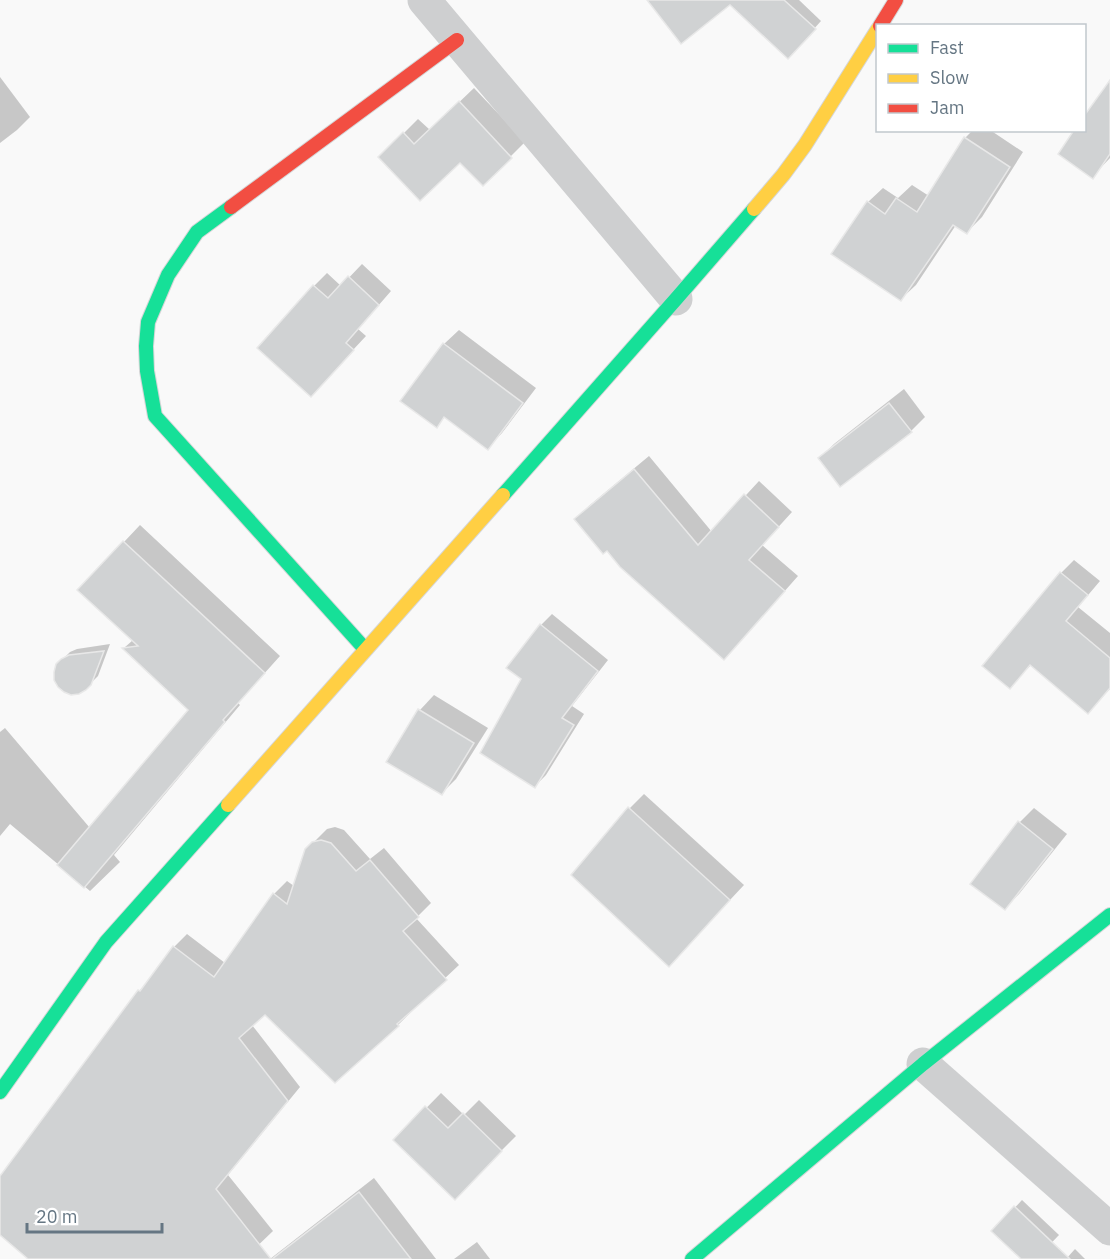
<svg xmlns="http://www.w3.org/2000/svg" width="1110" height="1259" font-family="'IBM Plex Sans',sans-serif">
  <rect width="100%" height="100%" fill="#f9f9f9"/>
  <g fill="#0003">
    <path d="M771,0H799L821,21L795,50Z"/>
    <path d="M0,77L30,117L17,130L0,143Z"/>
    <path d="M474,88L525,142L483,184L460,161L380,157L418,119L430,130Z"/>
    <path d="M1110,93V158L1092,177L1084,130Z"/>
    <path d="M973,130H990L1023,152L982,217L967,232L956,225L916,285L901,299L868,202L883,188L898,198L912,185L929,196L965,138Z"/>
    <path d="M362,264L391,291L358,329L366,336L311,395L314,286L327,273L341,286Z"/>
    <path d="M459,330L536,388L502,433L488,448L446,416L436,426L444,344Z"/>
    <path d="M904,389L925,417L911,431L820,458L834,444Z"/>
    <path d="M649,456L712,532L759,481L792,512L762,545L798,576L738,644L724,658L576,519L590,505Z"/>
    <path d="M140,525L280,656L238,703L240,705L114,855L120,862L90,891L10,824L0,836V732L5,728L90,828L190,710L124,648L133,640L124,542Z"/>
    <path d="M1074,560L1100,581L1078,607L1110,633V689L1088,712L1031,665L1010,687L1061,573Z"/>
    <path d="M552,614L608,660L572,706L584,714L546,775L535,786L523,679L541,625Z"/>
    <path d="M110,644L98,676L85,689L62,660L70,652L77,649Z"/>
    <path d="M434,695L488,728L456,779L442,793L388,761L420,710Z"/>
    <path d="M644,794L744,885L683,950L573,875L630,808Z"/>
    <path d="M1034,808L1067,834L1019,894L1005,908L1020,822Z"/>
    <path d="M335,827L344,830L370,859L384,848L431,903L416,918L459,965L410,1011L411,1012L398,1025L265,1013L252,1025L300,1087L228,1175L273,1231L244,1259H31L0,1233V1177L15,1159L139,991L151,979L174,947L187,934L225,963L274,894L287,881L294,886L306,850L327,829Z"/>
    <path d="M441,1093L464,1115L479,1100L516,1136L455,1197L395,1140Z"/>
    <path d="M374,1178L436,1259H270Z"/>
    <path d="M1022,1200L1059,1235L1036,1259H1023L993,1231Z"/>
    <path d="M477,1242L490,1259H454Z"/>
    <path d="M1075,1249L1085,1259H1066Z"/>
  </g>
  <g fill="#d0d2d3" stroke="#e8e8e8" stroke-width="1.5">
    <path d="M647,0H784L816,29L788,59L730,5L681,44Z"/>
    <path d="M1110,80V154L1093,179L1058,154L1074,130H1084V116Z"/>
    <path d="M459,101L512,158L483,186L460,163L420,201L378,157L403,132L414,144Z"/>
    <path d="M964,137L1010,167L967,234L953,225L901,301L831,254L867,201L885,214L896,198L917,212Z"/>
    <path d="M348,276L379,305L346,343L354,350L311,397L257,348L313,285L328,298Z"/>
    <path d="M443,343L523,403L488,450L444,417L437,428L400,401Z"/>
    <path d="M889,403L912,432L840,487L818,458Z"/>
    <path d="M634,469L698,545L744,494L779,527L749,560L785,591L724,660L620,567L607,551L603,554L574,519Z"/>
    <path d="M123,541L265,673L223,720L225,722L84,888L57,865L188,710L122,648L138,646L77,590Z"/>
    <path d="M1060,572L1088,595L1066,621L1110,658V688L1088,714L1030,665L1010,689L982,666Z"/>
    <path d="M540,624L598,671L562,718L574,725L535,788L480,753L521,679L506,668Z"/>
    <path d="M104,651L91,685L86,690L79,694L71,695L64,692L58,687L54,680V672L56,664L61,659L69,655Z"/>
    <path d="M418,709L474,743L442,795L386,762Z"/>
    <path d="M628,807L730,900L669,967L571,875Z"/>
    <path d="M1018,821L1053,849L1005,910L970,884Z"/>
    <path d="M321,840L331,843L356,871L370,860L419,917L403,931L447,980L397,1024L399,1026L335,1083L265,1015L239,1038L288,1101L216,1189L271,1259H28L0,1235V1176L138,990L140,991L173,946L214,977L273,893L287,904L305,849L312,842Z"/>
    <path d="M425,1106L448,1128L463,1113L502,1151L455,1200L393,1140Z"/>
    <path d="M359,1192L411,1259H272Z"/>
    <path d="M1014,1206L1070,1259H1021L991,1231Z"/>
  </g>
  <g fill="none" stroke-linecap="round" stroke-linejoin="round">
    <defs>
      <g id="fast">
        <path d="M231,207L197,232L168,275L148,322L146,346L147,371L155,416L365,649"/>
        <path d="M503,495L676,299L754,209"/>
        <path d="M0,1092L106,942L228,805"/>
        <path d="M692,1259L923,1064L1110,915"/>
      </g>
      <g id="slow">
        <path d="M754,209L783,175L805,145L878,29"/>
        <path d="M228,805L503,495"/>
      </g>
      <g id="jam">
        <path d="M880,26L896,0"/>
        <path d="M231,207L457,40"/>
      </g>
    </defs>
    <use href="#fast" stroke="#d5d6d7" stroke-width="16"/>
    <use href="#slow" stroke="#d5d6d7" stroke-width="16"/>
    <use href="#jam" stroke="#d5d6d7" stroke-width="16"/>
    <g stroke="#cecfd0" stroke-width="33">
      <path d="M424,0L676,299"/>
      <path d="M923,1064L1110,1229"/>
    </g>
    <use href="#fast" stroke="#16e098" stroke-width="14"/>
    <use href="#slow" stroke="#ffcf43" stroke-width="14"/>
    <use href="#jam" stroke="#f24e42" stroke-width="14"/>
  </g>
  <rect x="876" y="24" width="210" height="108" fill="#ffffff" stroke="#c1c8cd" stroke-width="1.5"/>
  <rect x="888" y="44" width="30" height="9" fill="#16e098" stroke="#c1c8cd" stroke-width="1.5"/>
  <text x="930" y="54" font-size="18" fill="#657683">Fast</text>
  <rect x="888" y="74" width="30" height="9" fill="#ffcf43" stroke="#c1c8cd" stroke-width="1.5"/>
  <text x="930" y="84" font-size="18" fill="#657683">Slow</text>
  <rect x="888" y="104" width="30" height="9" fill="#f24e42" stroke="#c1c8cd" stroke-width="1.5"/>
  <text x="930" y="114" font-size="18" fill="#657683">Jam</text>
  <path d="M27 1223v9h135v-9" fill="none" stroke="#657683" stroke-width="3"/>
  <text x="36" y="1223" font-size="18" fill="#657683" stroke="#ffffff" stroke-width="4.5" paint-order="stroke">20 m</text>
</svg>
